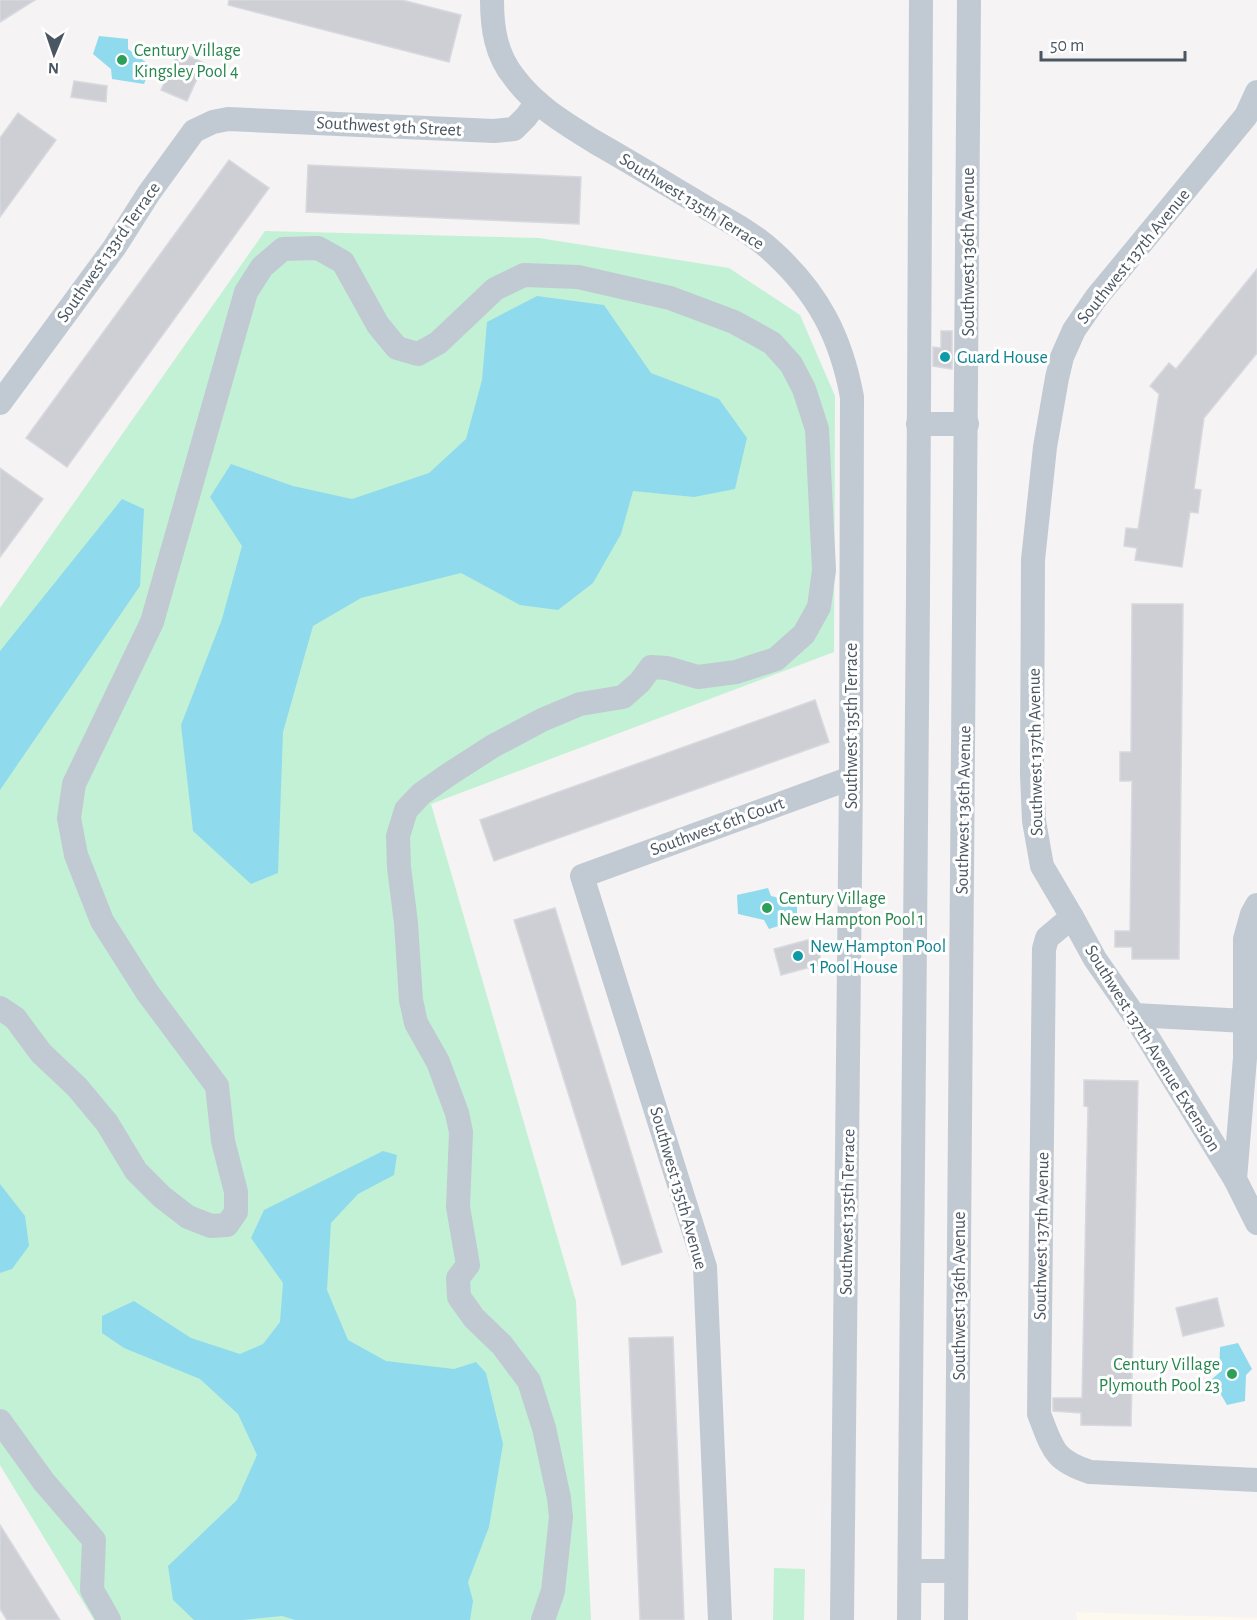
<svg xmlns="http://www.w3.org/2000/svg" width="1257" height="1620" font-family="'Alegreya Sans',sans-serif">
  <rect width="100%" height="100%" fill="#f5f3f3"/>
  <path fill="#fdf9ef" d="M1076,1612L1257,1618V1620H1077Z"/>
  <g fill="#c3f1d5">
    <path d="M265,231L539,238L729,268L800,315L835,396L834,652L431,804L576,1301L591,1620H94L0,1465V608Z"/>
    <path d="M774,1568L805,1569L804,1620H773Z"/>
  </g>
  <g fill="#90daee">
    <path d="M99,36L128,39V49L151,66L144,84L112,79L111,69L93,54Z"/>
    <path d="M537,296L604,305L651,373L719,399L747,438L735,489L694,497L633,491L621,534L593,583L558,610L520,605L461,573L361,598L313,626L283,732L278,873L251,884L193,831L181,725L222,619L242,546L210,497L231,464L293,486L352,499L429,473L466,439L482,380L487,322Z"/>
    <path d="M122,499L144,509L140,586L0,790V651Z"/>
    <path d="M768,888L771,896L797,902V920L769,929L764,920L738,914L737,895Z"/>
    <path d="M383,1151L397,1155L394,1175L358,1194L331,1223L327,1290L348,1340L386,1361L454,1369L476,1362L486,1373L503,1444L489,1527L468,1582L473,1601L470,1620H295L282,1616L243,1620H194L173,1600L168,1566L237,1500L257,1455L238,1414L200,1379L124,1348L102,1333V1316L134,1301L191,1338L240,1354L263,1344L280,1322L283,1283L251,1238L264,1210Z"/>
    <path d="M0,1184L25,1216L29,1246L12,1269L0,1273Z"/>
    <path d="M1238,1343L1252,1369L1246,1375L1245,1401L1227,1405L1212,1379L1219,1373L1220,1347Z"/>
  </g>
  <g fill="#cdcfd5" stroke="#d7d9de" stroke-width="1.5">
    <path d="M0,0H35L0,22Z"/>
    <path d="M229,0H402L461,15L449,62L228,5Z"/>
    <path d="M179,51L204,63L187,101L161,90Z"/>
    <path d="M74,81L107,86L106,102L71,97Z"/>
    <path d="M18,113L56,140L0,217V138Z"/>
    <path d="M229,160L269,188L67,467L26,438Z"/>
    <path d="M308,165L581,177L579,224L306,212Z"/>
    <path d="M1257,269V353L1204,418L1194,489L1201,490L1198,513L1190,512L1182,567L1135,560L1137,548L1124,546L1126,528L1138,529L1159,394L1150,386L1169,363L1176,369Z"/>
    <path d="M941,331H952V369L933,366V347L941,348Z"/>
    <path d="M0,468L43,499L0,557Z"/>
    <path d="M1132,604H1183L1179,959H1132V947H1115V931H1130L1132,781H1120V752H1131Z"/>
    <path d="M815,700L829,742L494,861L480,820Z"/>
    <path d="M555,908L662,1252L622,1265L514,920Z"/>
    <path d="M815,938L822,964L781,975L774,949Z"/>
    <path d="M1084,1080L1138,1081L1131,1426L1081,1425V1413L1053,1411V1398H1082L1088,1107L1084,1106Z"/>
    <path d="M1217,1298L1224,1326L1183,1336L1176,1308Z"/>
    <path d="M673,1337L684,1620H640L629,1338Z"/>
    <path d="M0,1525L60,1620H7L0,1609Z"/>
  </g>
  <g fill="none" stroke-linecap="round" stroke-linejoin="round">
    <g stroke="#c1cad2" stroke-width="24">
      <path d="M492,0C492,28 496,55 514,77C535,106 566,124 595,142C632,163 668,185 705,207C728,221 753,233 773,252C818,293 841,337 852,397L851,778L842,1620"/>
      <path d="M1257,92L1246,116L1096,298L1074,330L1062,357L1057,378L1045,447L1033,560L1032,775L1034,821L1042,866L1072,917L1047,938L1044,949L1039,1414C1053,1449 1053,1460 1090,1472L1257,1480"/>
      <path d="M0,403L114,248L149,193L194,131L213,122L228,119L494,131L514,129L526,117L537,102"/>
      <path d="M918,424H967"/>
      <path d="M1257,905L1252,914L1245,939V1058L1235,1179L1257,1223"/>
      <path d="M1072,917L1095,959L1134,1015L1235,1179"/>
      <path d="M0,1008L15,1018L41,1053L77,1087L107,1123L136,1171L162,1197L188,1217L211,1226L227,1225L236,1212V1192L223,1141L217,1086L147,992L102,921L76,855L69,818L74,784L152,622L246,292L262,267L283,249L318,248L343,262L378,325L397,348L418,354L438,343L495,289L524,275L578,277L670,298L734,322L772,343L791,364L804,389L817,429L824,570L819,607L804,634L776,659L736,672L698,677L667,668L651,667L640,682L623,697L580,704L542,720L493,746L448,775L421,794L406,810L398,836L399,867L406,923L411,1000L416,1023L438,1062L457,1113L461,1132L458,1207L468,1265L458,1278L459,1297L474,1318L502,1345L529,1381L544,1428L559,1498L561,1517L553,1591L543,1620"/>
      <path d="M1134,1015L1246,1021"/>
      <path d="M0,1421L44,1482L94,1540L92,1590L109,1620"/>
      <path d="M910,1571H956"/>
      <path d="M720,1620L705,1267L582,876L851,778"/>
      <path d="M909,1620L918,596L921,0"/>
      <path d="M956,1620L969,0"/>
    </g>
  </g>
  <g fill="#2e9e5b" stroke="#fff" stroke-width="2">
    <circle cx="122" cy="60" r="6"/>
    <circle cx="767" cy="908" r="6"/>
    <circle cx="1232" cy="1374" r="6"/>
  </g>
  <g fill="#0f9aa8" stroke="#fff" stroke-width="2">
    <circle cx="945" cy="357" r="6"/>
    <circle cx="798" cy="956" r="6"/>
  </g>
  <g text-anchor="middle" stroke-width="6" stroke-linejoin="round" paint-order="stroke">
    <g font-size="18" fill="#27864d" stroke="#fff" text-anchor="start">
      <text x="134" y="56">Century Village<tspan x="134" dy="21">Kingsley Pool 4</tspan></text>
      <text x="779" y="904">Century Village<tspan x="779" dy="21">New Hampton Pool 1</tspan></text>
      <text x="1220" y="1370" text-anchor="end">Century Village<tspan x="1220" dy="21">Plymouth Pool 23</tspan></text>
    </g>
    <g font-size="18" fill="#4a5661" stroke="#fff">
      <text transform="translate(389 126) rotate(3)" y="6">Southwest 9th Street</text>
      <text transform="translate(692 201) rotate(32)" y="6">Southwest 135th Terrace</text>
      <text transform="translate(108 252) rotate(-55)" y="6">Southwest 133rd Terrace</text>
      <text transform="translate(968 252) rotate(-90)" y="6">Southwest 136th Avenue</text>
      <text transform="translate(1133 256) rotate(-51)" y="6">Southwest 137th Avenue</text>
      <text transform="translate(851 726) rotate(-90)" y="6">Southwest 135th Terrace</text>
      <text transform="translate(1035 752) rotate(-91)" y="6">Southwest 137th Avenue</text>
      <text transform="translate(963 810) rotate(-89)" y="6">Southwest 136th Avenue</text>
      <text transform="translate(717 826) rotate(-20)" y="6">Southwest 6th Court</text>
      <text transform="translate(1153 1048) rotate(58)" y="6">Southwest 137th Avenue Extension</text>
      <text transform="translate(679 1188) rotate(74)" y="6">Southwest 135th Avenue</text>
      <text transform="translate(847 1212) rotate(-89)" y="6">Southwest 135th Terrace</text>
      <text transform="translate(1041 1236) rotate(-89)" y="6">Southwest 137th Avenue</text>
      <text transform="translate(959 1296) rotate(-90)" y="6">Southwest 136th Avenue</text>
    </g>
    <g font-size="18" fill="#0d838f" stroke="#fff" text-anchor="start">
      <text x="957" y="363">Guard House</text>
      <text x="810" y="952">New Hampton Pool<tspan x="810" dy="21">1 Pool House</tspan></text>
    </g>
  </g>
  <g transform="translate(54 54) rotate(182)" stroke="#ffffff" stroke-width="4.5" paint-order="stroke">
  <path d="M0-4.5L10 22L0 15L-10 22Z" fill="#4a5661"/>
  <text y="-9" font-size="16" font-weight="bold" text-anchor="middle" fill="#4a5661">N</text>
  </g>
  <path d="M1041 51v9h144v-9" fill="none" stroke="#4a5661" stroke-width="3"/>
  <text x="1050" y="51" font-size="18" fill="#4a5661" stroke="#ffffff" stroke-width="4.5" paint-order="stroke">50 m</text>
</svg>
